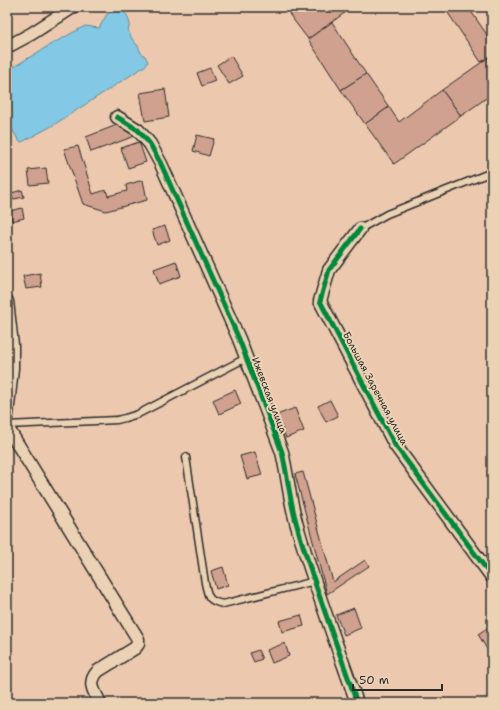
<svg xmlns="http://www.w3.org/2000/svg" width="499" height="710" font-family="'Shantell Sans',sans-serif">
  <rect width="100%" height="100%" fill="#ecc9ae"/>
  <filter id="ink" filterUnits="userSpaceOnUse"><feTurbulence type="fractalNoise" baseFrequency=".025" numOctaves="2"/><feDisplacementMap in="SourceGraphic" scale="8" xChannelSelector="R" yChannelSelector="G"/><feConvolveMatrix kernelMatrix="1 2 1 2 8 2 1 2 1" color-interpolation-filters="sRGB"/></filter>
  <g filter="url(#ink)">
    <path fill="#e0baa3" d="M492,691V703H476Z"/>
    <path fill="#83c8e4" stroke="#60899a" d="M120,8L127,15L130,24L128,30L132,39L138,46L141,53L145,56L148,62L145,66L52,126L22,142L19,141L13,131L7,118V71L48,46L85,26L99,28L107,14Z"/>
    <g fill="#d0a18f" stroke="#2b2b2b">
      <path d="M299,7H353L308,39L289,14Z"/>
      <path d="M451,7H468L492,42V55L481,62L446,10Z"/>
      <path d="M332,22L366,74L341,90L308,39Z"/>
      <path d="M492,55V94L461,116L442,90Z"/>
      <path d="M231,56L243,76L229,84L217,65Z"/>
      <path d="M210,68L215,81L202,86L197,73Z"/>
      <path d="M366,74L389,107L365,124L341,90Z"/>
      <path d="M165,89L169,117L145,121L140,93Z"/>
      <path d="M442,90L461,116L394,164L365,124L389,107L399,122Z"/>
      <path d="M122,123L135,136L91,152L86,137Z"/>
      <path d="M197,135L214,139L209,156L193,151Z"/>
      <path d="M139,142L146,162L128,168L121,148Z"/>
      <path d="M78,146L93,194L106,190L108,196L127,191L126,185L143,180L147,200L106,211L83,204L64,149Z"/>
      <path d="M46,168L48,183L30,185L28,170Z"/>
      <path d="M22,190L24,197L9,200L8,194Z"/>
      <path d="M22,208L24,218L12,221L10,211Z"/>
      <path d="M165,226L170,240L157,245L152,230Z"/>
      <path d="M176,261L181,276L159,284L154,269Z"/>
      <path d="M40,273L42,287L26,289L23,276Z"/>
      <path d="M235,390L241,404L219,414L213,400Z"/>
      <path d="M330,400L338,416L326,422L318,406Z"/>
      <path d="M295,408L304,431L286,438L277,415Z"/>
      <path d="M255,452L262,475L247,479L240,456Z"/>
      <path d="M303,472L333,582L365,560L369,566L327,594L295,474Z"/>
      <path d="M223,567L228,585L216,589L211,571Z"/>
      <path d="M354,608L361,628L344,635L336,615Z"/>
      <path d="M301,615L304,626L282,632L279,621Z"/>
      <path d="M490,626L492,629V648L488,651L478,634Z"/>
      <path d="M285,643L289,656L272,663L267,650Z"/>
      <path d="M258,650L262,659L254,662L250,653Z"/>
    </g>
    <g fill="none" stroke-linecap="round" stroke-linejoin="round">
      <defs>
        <g id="service">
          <path d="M360,229L387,214L492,172"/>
          <path d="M7,425L117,420L125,418L138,414L246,358"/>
          <path d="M186,457L205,583C208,597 208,601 223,604L315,581"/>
        </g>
        <g id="minor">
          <path d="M7,47L31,34L73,7"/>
          <path d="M117,117L138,130L150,144L161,164L239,339L282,452C288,477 290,504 298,529C315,588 337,645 357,703"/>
          <path d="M360,229L329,270L320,301L395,445L492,577"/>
          <path d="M7,301L12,345V368L7,415"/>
          <path d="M7,427L138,639V644L135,648L98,671C87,683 94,691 100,703"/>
        </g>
      </defs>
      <use href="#service" stroke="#2b2b2b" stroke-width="9"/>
      <use href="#minor" stroke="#2b2b2b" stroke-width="15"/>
      <use href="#service" stroke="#ecd2b4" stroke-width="6"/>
      <use href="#minor" stroke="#ecd2b4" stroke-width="12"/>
      <defs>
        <g id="cycleway">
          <path d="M117,117L138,130L150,144L161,164L239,339L282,452C288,477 290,504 298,529C315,588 337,645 357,703"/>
          <path d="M360,229L329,270L320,301L395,445L492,577"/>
        </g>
      </defs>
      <use href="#cycleway" stroke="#ecd2b4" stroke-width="8"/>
      <use href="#cycleway" stroke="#00873e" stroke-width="5"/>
    </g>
  </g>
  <g text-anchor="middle" stroke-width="4" stroke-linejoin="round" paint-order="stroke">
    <g font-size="10" fill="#2b2b2b" stroke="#ecd2b4">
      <text transform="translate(376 388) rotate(62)" y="4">Большая Заречная улица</text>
      <text transform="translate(270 395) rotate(69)" y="4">Ижевская улица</text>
    </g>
  </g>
  <rect width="499" height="710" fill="none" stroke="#ecd2b4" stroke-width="24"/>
  <rect x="12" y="12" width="475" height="686" fill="none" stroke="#2b2b2b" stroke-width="1.5" filter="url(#ink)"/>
  <path d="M353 684v6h89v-6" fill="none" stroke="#2b2b2b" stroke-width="2"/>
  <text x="359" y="684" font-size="12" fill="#2b2b2b" stroke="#ecd2b4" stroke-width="3" paint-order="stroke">50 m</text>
</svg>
